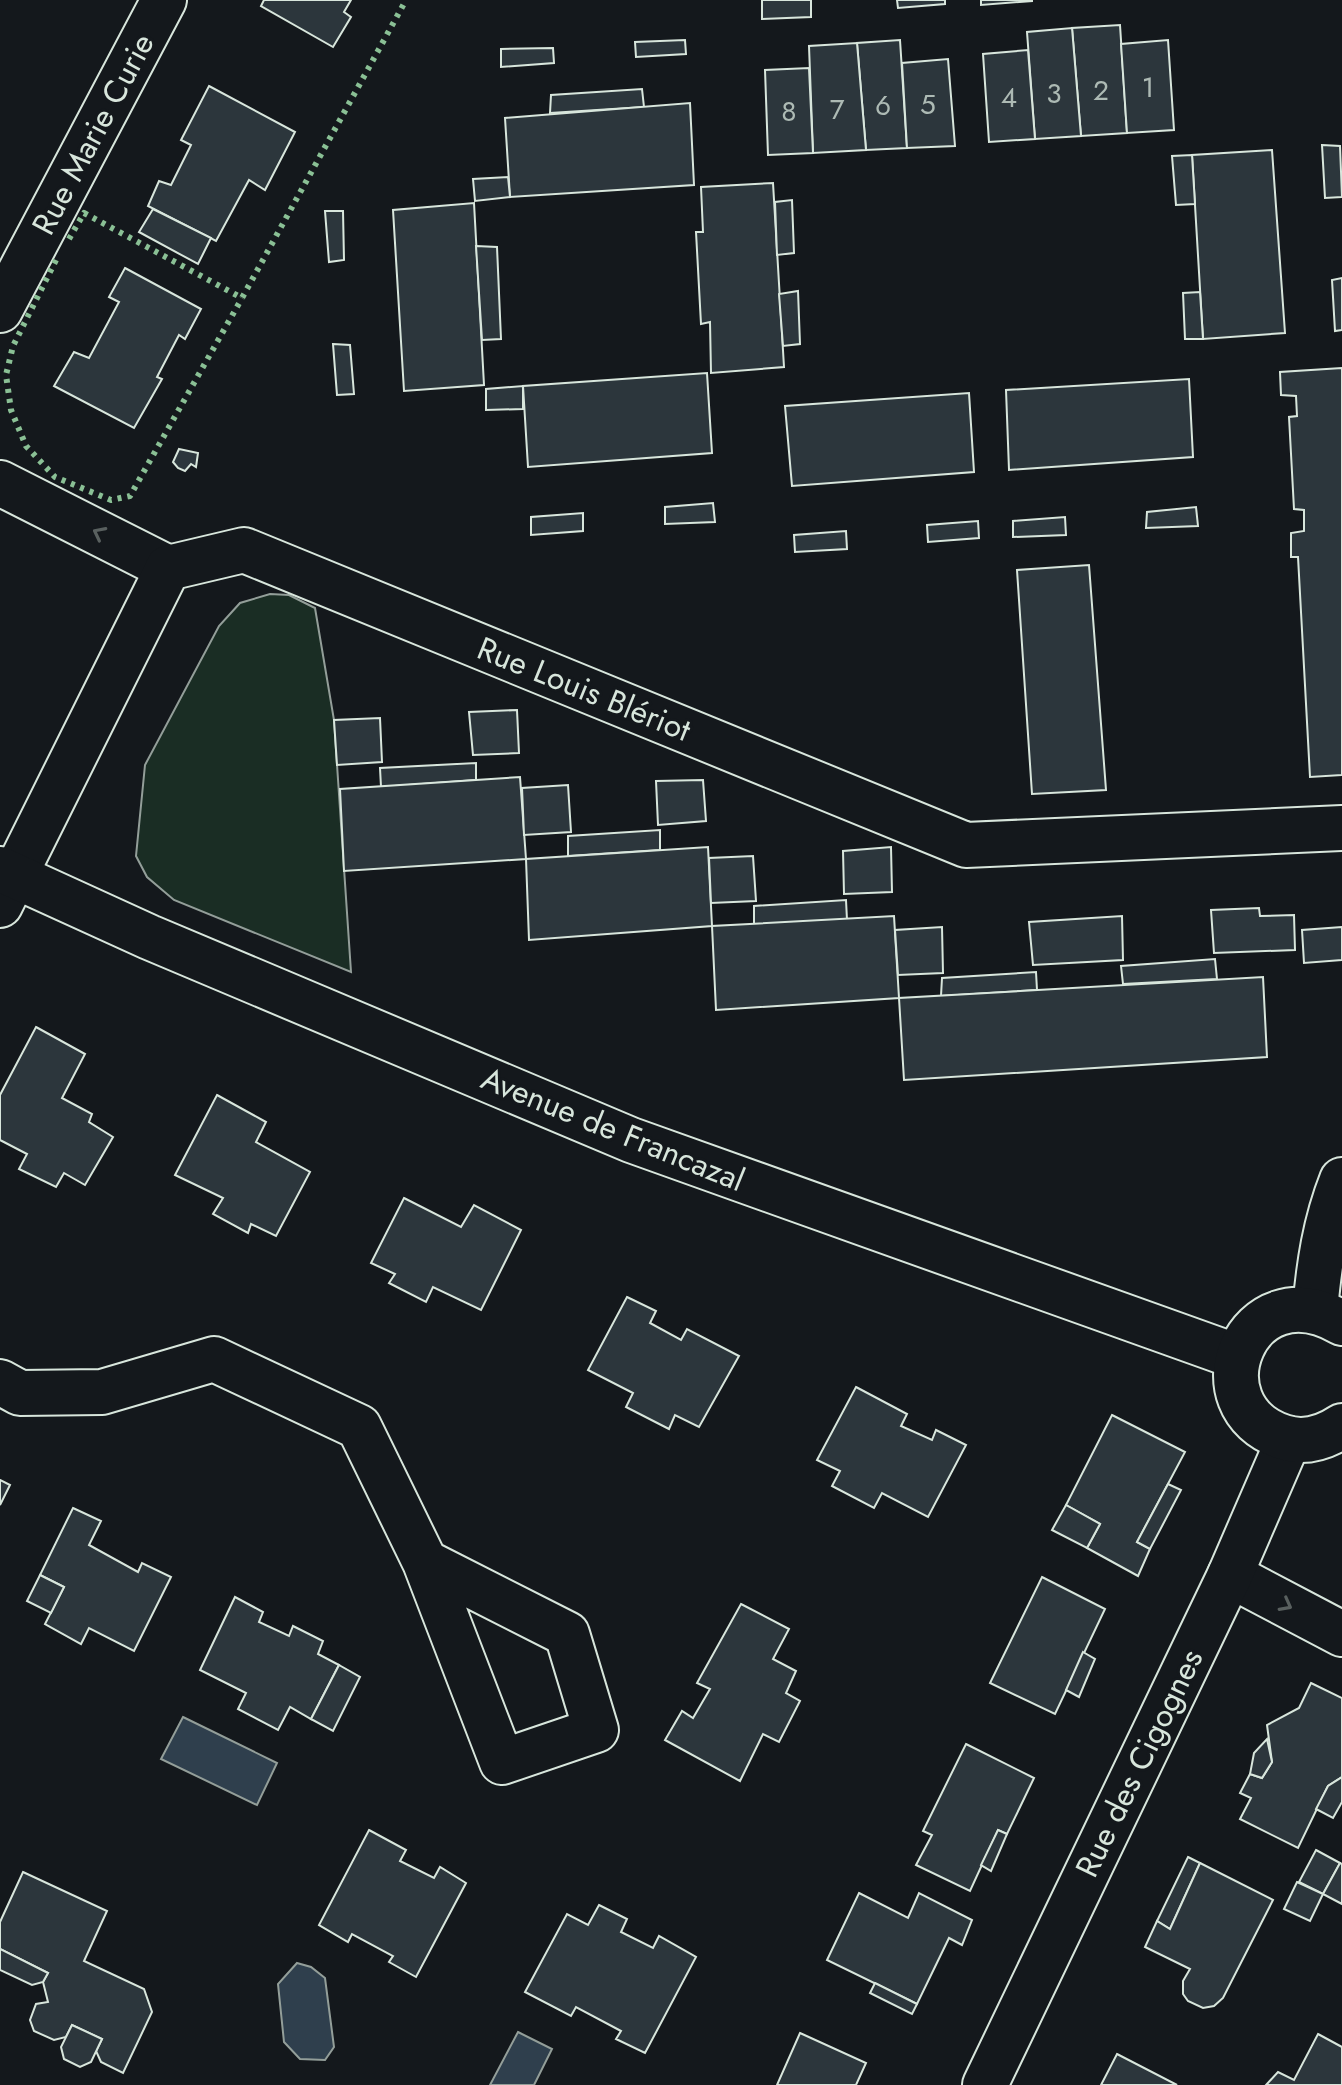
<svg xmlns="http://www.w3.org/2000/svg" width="1342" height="2085" font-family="Jost,sans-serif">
  <rect width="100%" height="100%" fill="#14181c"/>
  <path fill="#1a2d24" stroke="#939e99" stroke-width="2" d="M270,594L289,595L315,608L334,720L351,972L174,900L147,877L136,856L145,765L219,626L240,603Z"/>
  <g fill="#2f3f4d" stroke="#939e99" stroke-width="2">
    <path d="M183,1717L277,1763L257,1805L161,1759Z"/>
    <path d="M297,1963L311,1967L325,1978L334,2047L325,2060L300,2059L284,2042L278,1984Z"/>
    <path d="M518,2032L552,2049L534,2085H490Z"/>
  </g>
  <g fill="#2c363c" stroke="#d8e6dc" stroke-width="2">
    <path d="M264,0H351L344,12L351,17L333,47L261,6Z"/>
    <path d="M762,0H811V17L762,19Z"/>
    <path d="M897,0H945V4L898,8Z"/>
    <path d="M981,0H1032V1L981,5Z"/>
    <path d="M1120,25L1127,133L1081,136L1072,28Z"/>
    <path d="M1072,28L1081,136L1035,139L1027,32Z"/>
    <path d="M685,40L686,54L636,57L635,42Z"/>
    <path d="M900,40L907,148L866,150L857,43Z"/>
    <path d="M1168,40L1174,130L1127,133L1121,44Z"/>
    <path d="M857,43L866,150L813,153L809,46Z"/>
    <path d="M553,48L554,63L501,67V49Z"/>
    <path d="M1028,50L1035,139L989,142L983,54Z"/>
    <path d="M948,59L955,146L907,148L902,63Z"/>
    <path d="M809,68L813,153L768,155L765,70Z"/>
    <path d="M209,86L295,132L265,190L249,180L216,241L148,206L159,181L171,185L191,145L181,140Z"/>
    <path d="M642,89L644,107L550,113L551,95Z"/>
    <path d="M690,103L694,185L510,197L505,118Z"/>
    <path d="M1322,145L1340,146L1342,197L1325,198Z"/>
    <path d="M1272,150L1285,333L1203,339L1192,155Z"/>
    <path d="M1192,155L1195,204L1176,205L1172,156Z"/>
    <path d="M508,177L510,197L475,201L473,179Z"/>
    <path d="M773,183L784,367L711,373L710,322L701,324L696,232H703L701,187Z"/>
    <path d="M792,200L794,253L777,255L775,202Z"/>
    <path d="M474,203L484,385L404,391L393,210Z"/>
    <path d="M153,209L211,238L198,264L139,232Z"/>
    <path d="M325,211H343L344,260L329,262Z"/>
    <path d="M476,246L497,247L501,339L482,340Z"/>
    <path d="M125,268L201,309L185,339L179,335L157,377L162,379L134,428L54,386L74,352L89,358L119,302L109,297Z"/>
    <path d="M1342,278V330L1335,331L1332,280Z"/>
    <path d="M798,291L800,344L783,346L779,294Z"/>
    <path d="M1200,292L1203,339H1185L1183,293Z"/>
    <path d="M333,344L350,345L354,394L337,395Z"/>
    <path d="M1342,368V775L1310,777L1298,557H1291V533L1304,531V510L1294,509L1289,417L1297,416L1296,396L1281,395L1280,372Z"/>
    <path d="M707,373L712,453L528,467L523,386Z"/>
    <path d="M1189,379L1193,457L1009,470L1006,390Z"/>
    <path d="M523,386V409L486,410V389Z"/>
    <path d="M969,393L974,472L792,486L785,406Z"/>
    <path d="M179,449L198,453L196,467L191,464L185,471L178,468L173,462Z"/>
    <path d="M713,503L715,522L665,524V507Z"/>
    <path d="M1196,507L1198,526L1146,528L1147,512Z"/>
    <path d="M583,513V531L531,535V517Z"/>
    <path d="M1065,517L1066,535L1013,537V521Z"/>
    <path d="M978,521L979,538L928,542L927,525Z"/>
    <path d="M846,531L847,549L795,552L794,535Z"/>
    <path d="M1089,565L1106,790L1032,794L1017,570Z"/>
    <path d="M517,710L519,753L473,755L469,712Z"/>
    <path d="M380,718L382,762L337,765L334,720Z"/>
    <path d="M476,763V780L381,787L380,768Z"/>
    <path d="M520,777L526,859L344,871L340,789Z"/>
    <path d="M703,780L706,821L658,825L656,781Z"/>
    <path d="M568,785L571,832L524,835L522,788Z"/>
    <path d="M660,830V850L568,856V836Z"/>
    <path d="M708,847L712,926L529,940L526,859Z"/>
    <path d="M891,847L892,892L844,894L843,851Z"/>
    <path d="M753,856L756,901L711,903L709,858Z"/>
    <path d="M846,900L847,920L754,925V906Z"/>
    <path d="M1259,908L1260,916L1294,915L1295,950L1214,953L1211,910Z"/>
    <path d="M894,916L899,998L716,1010L712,926Z"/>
    <path d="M1122,916L1123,960L1033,965L1029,922Z"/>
    <path d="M942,927L943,973L898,975L895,930Z"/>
    <path d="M1342,927V960L1304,963L1302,930Z"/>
    <path d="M1215,959L1217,979L1123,984L1121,966Z"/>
    <path d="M1036,972L1037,990L941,996L942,978Z"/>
    <path d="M1263,977L1267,1057L904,1080L899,998Z"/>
    <path d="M36,1027L85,1054L62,1098L92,1114L89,1122L113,1137L85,1185L64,1173L56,1187L19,1169L27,1154L0,1140V1095Z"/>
    <path d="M217,1095L266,1122L256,1142L310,1172L276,1236L251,1224L248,1233L213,1214L223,1198L175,1175Z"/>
    <path d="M404,1198L461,1227L474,1205L521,1230L481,1310L433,1287L426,1302L389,1283L395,1274L371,1263Z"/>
    <path d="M627,1297L656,1311L650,1323L681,1340L687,1329L739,1356L699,1427L675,1415L669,1429L626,1407L633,1393L588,1370Z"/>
    <path d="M856,1387L907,1414L901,1426L932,1440L936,1430L966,1445L928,1517L882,1493L874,1508L832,1486L840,1471L817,1460Z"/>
    <path d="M1112,1415L1185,1452L1137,1542L1150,1549L1138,1576L1087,1548L1100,1524L1066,1505Z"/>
    <path d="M0,1480L10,1485L0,1505Z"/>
    <path d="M1168,1484L1181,1490L1150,1549L1137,1542Z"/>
    <path d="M1066,1505L1100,1524L1087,1548L1052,1530Z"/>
    <path d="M73,1508L101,1521L89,1545L138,1572L142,1563L171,1577L134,1651L89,1628L81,1644L45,1624L64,1587L40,1575Z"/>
    <path d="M40,1575L64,1587L51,1613L27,1601Z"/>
    <path d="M1042,1577L1105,1609L1055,1714L990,1683Z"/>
    <path d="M235,1597L263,1612L259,1622L289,1636L293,1626L323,1641L318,1654L339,1665L311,1719L290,1707L278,1730L238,1709L246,1693L200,1670Z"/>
    <path d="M741,1604L789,1629L773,1659L796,1671L786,1693L800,1701L779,1742L763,1734L740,1781L665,1740L682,1711L693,1718L710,1689L697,1683Z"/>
    <path d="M1083,1652L1095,1659L1079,1697L1066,1690Z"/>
    <path d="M339,1665L360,1677L333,1731L311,1719Z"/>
    <path d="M1311,1683L1342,1698V1777L1328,1786L1298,1848L1240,1819L1251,1798L1240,1793L1250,1774L1262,1778L1272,1762L1267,1725L1299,1708Z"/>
    <path d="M1267,1739L1272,1762L1262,1778L1250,1774L1254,1753Z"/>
    <path d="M966,1744L1034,1778L1007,1834L998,1830L970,1891L916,1865L932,1835L923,1831Z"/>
    <path d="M1342,1777V1802L1333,1818L1316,1809L1328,1786Z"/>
    <path d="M369,1830L406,1850L400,1861L434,1878L440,1867L466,1883L416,1977L389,1962L393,1956L352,1934L348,1942L319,1925Z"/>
    <path d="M998,1830L1007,1834L991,1871L981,1865Z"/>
    <path d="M1316,1850L1340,1863L1323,1894L1299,1882Z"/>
    <path d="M1188,1857L1200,1863L1170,1929L1157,1921Z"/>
    <path d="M1200,1863L1273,1900L1223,1998L1214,2006L1203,2008L1188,2001L1183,1994V1981L1190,1969L1145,1947L1157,1921L1170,1929Z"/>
    <path d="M1340,1863L1342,1864V1904L1323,1894Z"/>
    <path d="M23,1872L107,1911L84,1961L144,1989L152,2012L123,2073L101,2062L96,2051L102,2039L72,2025L66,2037L54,2040L34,2031L30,2020L36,2004L48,2002L43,1982L48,1973L0,1949V1922Z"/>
    <path d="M1297,1882L1323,1894L1310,1921L1284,1909Z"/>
    <path d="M859,1893L908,1918L919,1893L972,1920L962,1945L949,1938L917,2004L827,1960Z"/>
    <path d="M599,1905L627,1919L621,1932L653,1948L659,1936L696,1957L645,2053L616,2039L621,2031L576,2007L571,2016L525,1992L567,1914L588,1925Z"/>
    <path d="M0,1949L48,1973L43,1982L32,1985L0,1970Z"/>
    <path d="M875,1983L917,2004L912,2014L870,1993Z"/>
    <path d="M72,2025L102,2039L91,2062L80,2067L64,2059L61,2047Z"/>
    <path d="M800,2033L866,2063L856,2085H777Z"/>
    <path d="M1318,2034L1342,2047V2085H1266L1278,2072L1294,2080Z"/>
    <path d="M1117,2054L1177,2085H1101Z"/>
  </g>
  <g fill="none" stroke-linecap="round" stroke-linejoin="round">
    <defs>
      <g id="minor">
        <path d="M0,310L164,0"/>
        <path d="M0,483L168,568"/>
        <path d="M0,905L168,568L244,550L966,845L1342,828"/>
        <path d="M1315,1310C1319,1265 1325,1223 1342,1180"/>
        <path d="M0,1382L20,1393L102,1392L214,1359L359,1427L425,1562L502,1762L596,1730L567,1634L425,1562"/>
        <path d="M1230,1575L1342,1634"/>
        <path d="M985,2085L1230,1575L1289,1439"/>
      </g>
      <g id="tertiary">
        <path d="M0,869L149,937L631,1140L1238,1357"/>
        <path d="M1342,1323C1245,1267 1192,1407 1283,1437C1304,1444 1324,1438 1342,1426"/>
      </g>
    </defs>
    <use href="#minor" stroke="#d8e6dc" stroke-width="48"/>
    <use href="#tertiary" stroke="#d8e6dc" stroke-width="48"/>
    <use href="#minor" stroke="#14181c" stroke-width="44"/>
    <use href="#tertiary" stroke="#14181c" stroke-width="44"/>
    <g stroke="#8ac095" stroke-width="6" stroke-dasharray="4 6" stroke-linecap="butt">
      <path d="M69,239L84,213L242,298L406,0"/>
      <path d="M56,260L13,346L6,375L11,410L26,446L55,477L111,500L130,496L242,298"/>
    </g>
  </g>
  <defs><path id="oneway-chevron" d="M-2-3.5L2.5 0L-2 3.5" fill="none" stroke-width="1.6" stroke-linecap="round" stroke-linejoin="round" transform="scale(2)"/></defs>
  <g stroke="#59605f">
    <use href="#oneway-chevron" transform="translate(99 533) rotate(-153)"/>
    <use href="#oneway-chevron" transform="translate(1286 1605) rotate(28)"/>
  </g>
  <g text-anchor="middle" stroke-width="6" stroke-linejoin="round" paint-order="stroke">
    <g font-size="28" fill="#adbab4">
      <text x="1148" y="97">1</text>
      <text x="1101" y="100">2</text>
      <text x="1054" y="103">3</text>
      <text x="1009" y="107">4</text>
      <text x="928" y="114">5</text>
      <text x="883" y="115">6</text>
      <text x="837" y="119">7</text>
      <text x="789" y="121">8</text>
    </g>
    <g font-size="32" fill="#d8e6dc" stroke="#14181c">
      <text transform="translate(93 134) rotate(-62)" y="11">Rue Marie Curie</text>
      <text transform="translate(584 689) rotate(22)" y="11">Rue Louis Blériot</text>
      <text transform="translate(613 1129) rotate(22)" y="11">Avenue de Francazal</text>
      <text transform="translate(1139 1763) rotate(-64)" y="11">Rue des Cigognes</text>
    </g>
  </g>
</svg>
